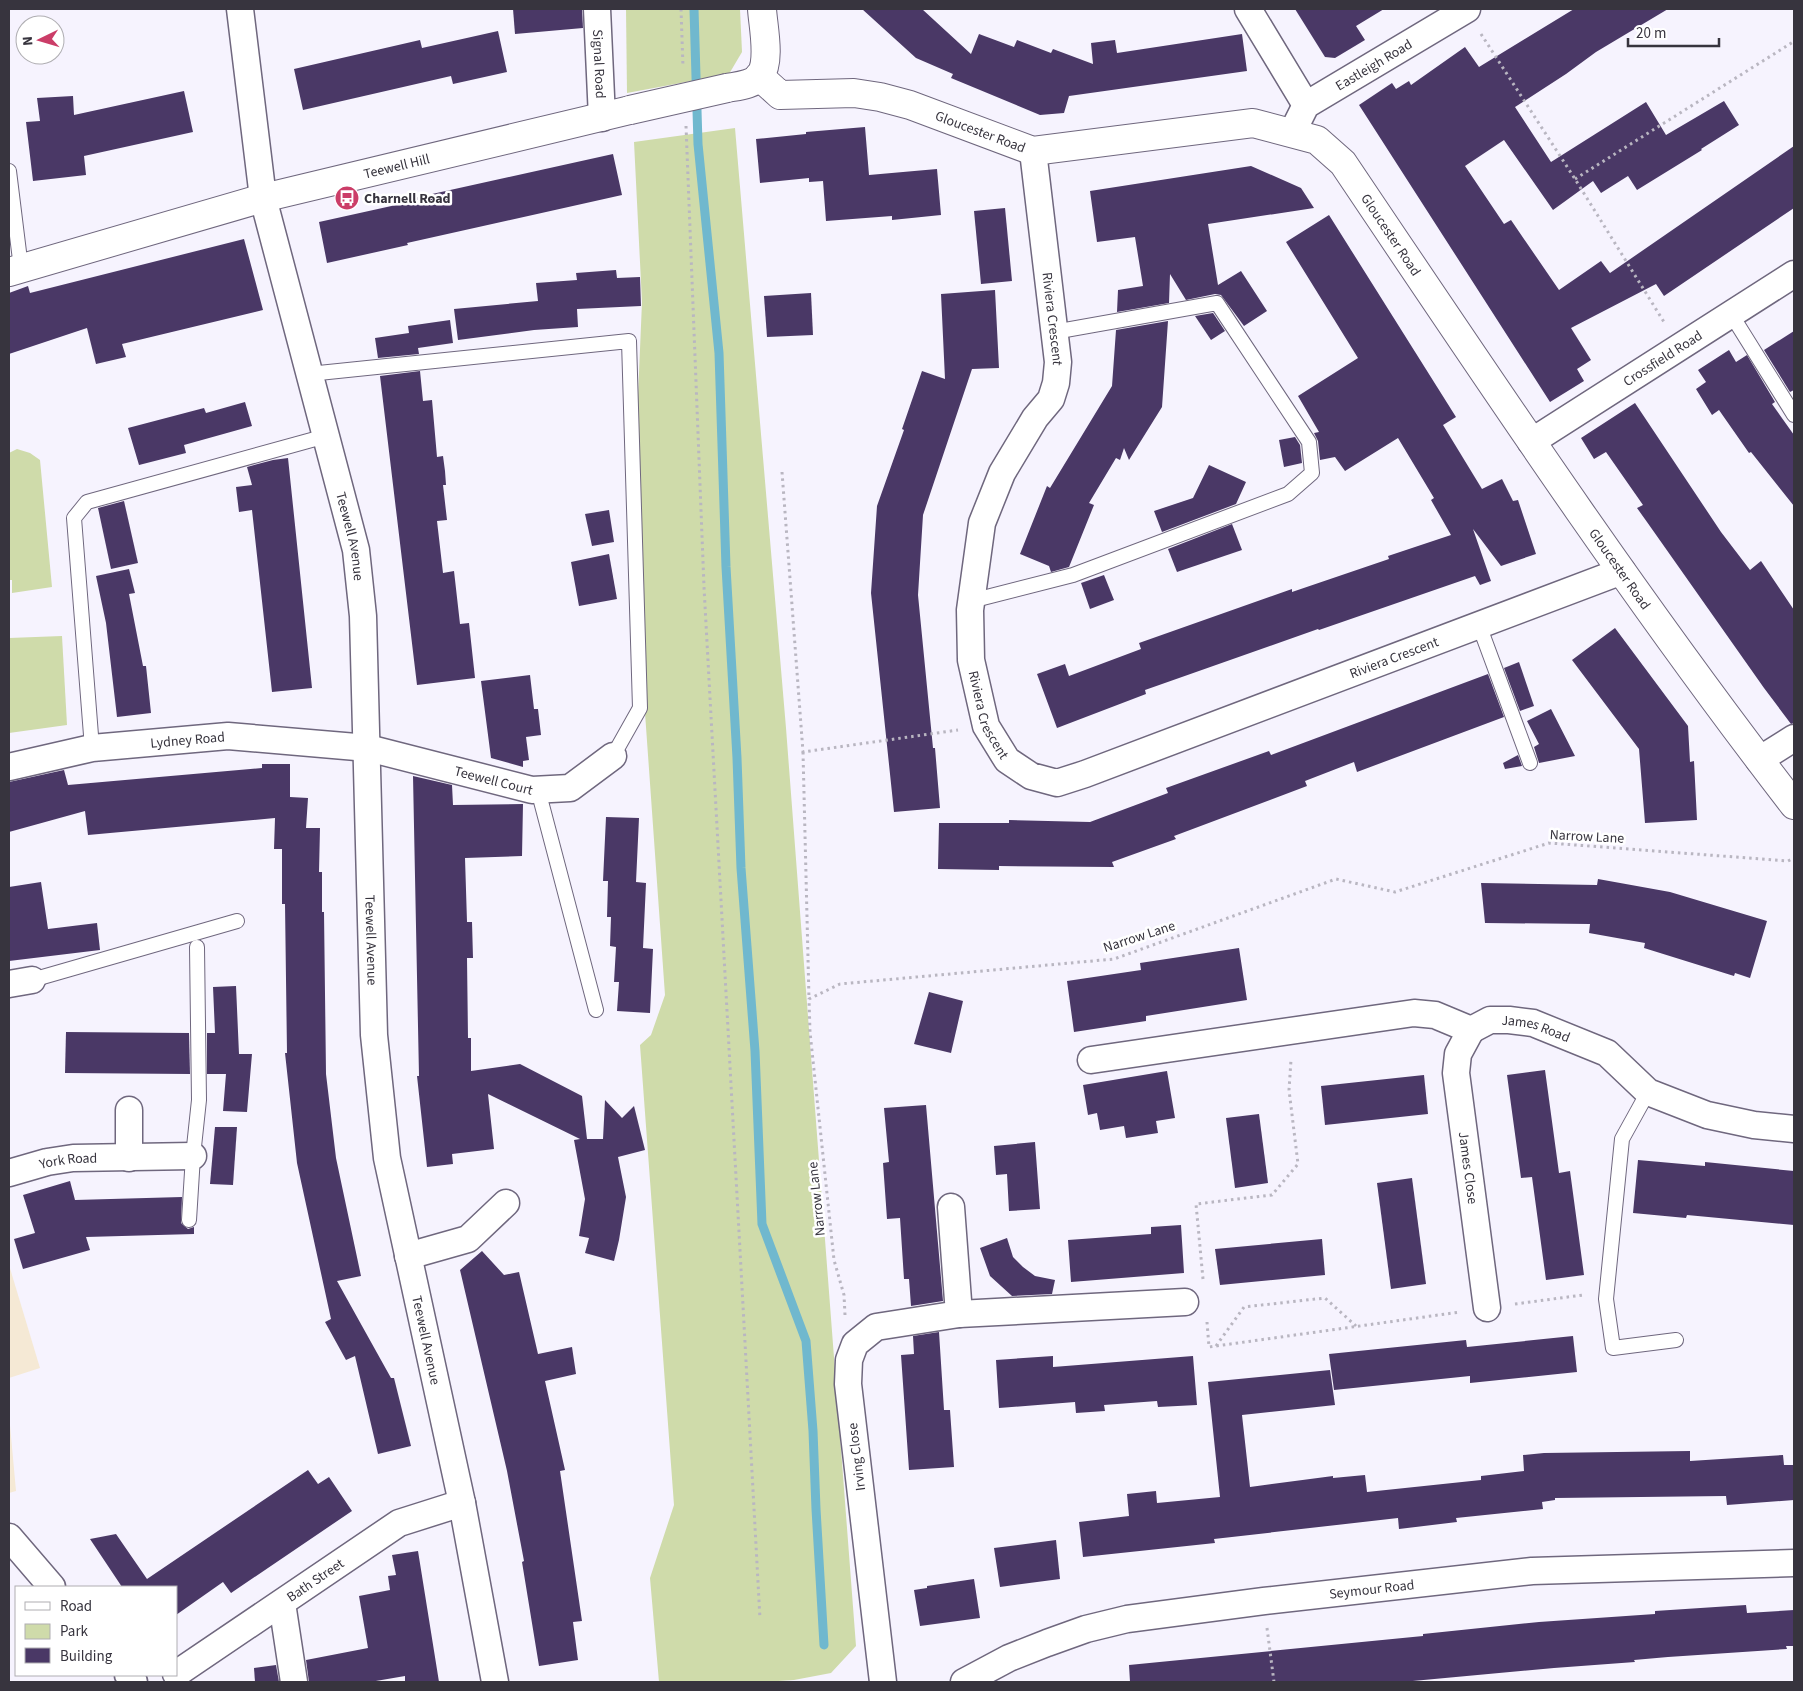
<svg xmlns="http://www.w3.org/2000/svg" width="1803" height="1691" font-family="'Source Sans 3',sans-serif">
  <rect width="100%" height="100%" fill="#f6f3fe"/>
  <g fill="#f5e9d5">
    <path d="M9,1265L40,1368L9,1378Z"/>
    <path d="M9,1414L16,1491L9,1493Z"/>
  </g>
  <g fill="#cfdbaa">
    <path d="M626,9H740L742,52L729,74L627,93Z"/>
    <path d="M735,128L786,728L856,1646L831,1673L794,1680L763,1682H659L650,1578L674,1505L640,1045L651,1035L665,995L639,628L635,467L642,302L634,142Z"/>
    <path d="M17,449L30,453L40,460L52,587L12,593V580H9V453Z"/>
    <path d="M62,636L67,725L9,733V638Z"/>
  </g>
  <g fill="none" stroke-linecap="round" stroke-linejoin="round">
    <path stroke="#70b8ce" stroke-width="9" d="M694,9L698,144L719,353L726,567L737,758L741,868L755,1051L762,1224L806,1341L813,1431L816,1509L824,1645"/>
  </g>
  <g fill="#4a3866">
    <path d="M513,9H582L583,28L515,34Z"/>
    <path d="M862,9H922L971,54L979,34L1014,47L1017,40L1051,53L1053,49L1093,64L1091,43L1115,40L1117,53L1242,34L1247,71L1069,96L1064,113L1040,115L951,78L953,74L916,58Z"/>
    <path d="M1295,9H1384L1356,26L1365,40L1335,58L1325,57Z"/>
    <path d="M1574,9H1668L1596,52L1566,74L1515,107L1551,162L1646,102L1666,135L1724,101L1739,125L1701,149L1702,150L1637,190L1628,176L1601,193L1593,181L1553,210L1504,140L1465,166L1504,224L1511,220L1559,290L1601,261L1610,273L1794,146V208L1664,296L1656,284L1571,328L1591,360L1577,369L1584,381L1550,402L1359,105L1392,83L1396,89L1409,81L1411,85L1465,47L1479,67Z"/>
    <path d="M498,31L507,72L453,84L451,76L303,110L294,69L420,40L422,48Z"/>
    <path d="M184,91L193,132L84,156L86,175L33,181L26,122L40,121L37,98L73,96L74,115Z"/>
    <path d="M865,127L869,175L937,169L941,215L892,220V216L826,221L823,181L809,182V178L760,183L756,139L806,134V132Z"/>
    <path d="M613,154L622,195L407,243L408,245L327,263L319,222L405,203V200Z"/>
    <path d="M1251,166L1301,188L1314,208L1208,224L1218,285L1241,271L1267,311L1244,326L1221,295L1215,294L1186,300L1170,274L1169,303L1117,312L1118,290L1143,286L1135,237L1097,242L1090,191Z"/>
    <path d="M1005,208L1012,281L981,284L974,211Z"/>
    <path d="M1329,215L1456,417L1443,425L1482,489L1502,479L1513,501L1518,500L1536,554L1501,566L1473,529L1491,581L1480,585L1475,576L1319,630L1318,629L1145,690L1146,694L1057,728L1037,674L1065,664L1069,676L1141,649L1139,643L1292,589V592L1389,559L1388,556L1451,535L1431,500L1434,498L1398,438L1345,471L1335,457L1320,460L1318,441L1314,433L1319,432L1298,396L1358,358L1286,242Z"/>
    <path d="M244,239L263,310L122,344L126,357L96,364L87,328L9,354V293L28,286L30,293Z"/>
    <path d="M616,270L617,278L640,277L641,306L577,309L578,327L534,330L458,340L454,309L538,301L536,283L577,280L576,273Z"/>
    <path d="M995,290L999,368L972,369L923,515L918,595L933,748H935L940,808L894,812L871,593L877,506L904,430L902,429L922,371L945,379L941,294Z"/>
    <path d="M811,293L813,335L767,337L764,296Z"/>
    <path d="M1213,313L1225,331L1211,340L1195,316Z"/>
    <path d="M450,320L453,343L418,348L419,354L378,358L375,338L409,333L408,326Z"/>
    <path d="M1168,321L1162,407L1129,460L1124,448L1120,460L1116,458L1089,503L1094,505L1069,567L1051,572L1049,566L1020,554L1047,486L1050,488L1112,386L1116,330Z"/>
    <path d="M1794,331V390L1790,392L1764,350Z"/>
    <path d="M1729,350L1736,362L1747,355L1775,402L1772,404L1794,435V506L1751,452L1749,453L1719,410L1712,415L1696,389L1706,382L1698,370Z"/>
    <path d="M420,371L423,401L432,400L437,457L443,456L445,471L446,485H443L447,520L437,521L443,573L454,571L460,624L469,623L475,678L417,685L380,376Z"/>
    <path d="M245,402L252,426L184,445L186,453L139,465L128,428L204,408L206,413Z"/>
    <path d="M1635,403L1721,532L1750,570L1761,561L1794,610V723L1791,724L1764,688L1647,522L1637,508L1643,505L1606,452L1594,459L1581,438Z"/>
    <path d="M1295,437L1300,445L1302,463L1284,467L1279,440Z"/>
    <path d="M288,458L312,688L272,692L252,510L239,512L236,487L252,485L247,467L273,460Z"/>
    <path d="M1209,465L1246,482L1236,504L1162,532L1154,511L1193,498Z"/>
    <path d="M124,501L138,563L111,569L98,508Z"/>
    <path d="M609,510L614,542L592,546L585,514Z"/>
    <path d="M1232,524L1242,550L1177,572L1168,549Z"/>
    <path d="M609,554L617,599L579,606L571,562Z"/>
    <path d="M129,569L135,593L129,594L143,666H146L151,713L117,717L106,623L96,576Z"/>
    <path d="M1104,575L1114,600L1090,609L1081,583Z"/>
    <path d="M1615,628L1688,726L1690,762L1694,761L1697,820L1645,823L1639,749L1572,660Z"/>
    <path d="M1519,662L1534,706L1520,711L1504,668Z"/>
    <path d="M1488,674L1504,717L1357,772L1354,762L1305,781L1307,786L1174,836L1176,839L1112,862L1114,867L999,866V870L938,869L939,823H1009V820L1090,822L1168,793L1166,788L1269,751L1271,755Z"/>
    <path d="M530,675L534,709H538L541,735L526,737L529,760L523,761V767L491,758L481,681Z"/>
    <path d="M1551,709L1575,756L1539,763L1534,747L1539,744L1527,721Z"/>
    <path d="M1518,755L1522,766L1505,769L1503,763Z"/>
    <path d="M262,764H290V797L308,798L306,828H320L319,872H322V912H324L326,1074L336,1158L361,1276L337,1281L391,1378H394L411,1446L378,1454L355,1356L346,1360L325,1322L331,1319L297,1163L285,1053H287L285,904H282V849H274L275,818L88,835L85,811L9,832V782L64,770L68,785L262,768Z"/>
    <path d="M413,776L452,785L453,805L523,804L522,856L465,858L467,922H472L473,958H467L468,1038H471V1071L520,1064L582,1096L587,1139H603L605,1100L622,1118L634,1106L645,1150L618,1157L626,1197L619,1240L614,1261L585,1253L589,1238L579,1236L585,1199L574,1140L580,1139L488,1094L494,1149L452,1154L453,1164L427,1167L417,1076H419Z"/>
    <path d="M606,817L639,818L636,882L646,883L643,948L653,949L650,1013L617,1011L619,982H614L616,947L610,946L611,917H607L608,881H603Z"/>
    <path d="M1598,879L1670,892L1767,921L1750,978L1735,973L1734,976L1644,948L1645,943L1589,933L1590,924L1485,923L1481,883L1597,885Z"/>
    <path d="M41,882L48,929L97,923L100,950L9,961V887Z"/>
    <path d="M1239,948L1247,1000L1146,1016V1021L1074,1032L1067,981L1141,970L1140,963Z"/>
    <path d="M236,986L239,1054H252L247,1112L223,1111L226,1074H207V1033H215L213,987Z"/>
    <path d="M929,992L963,1001L951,1053L914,1044Z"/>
    <path d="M66,1032L189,1033L190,1074L65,1073Z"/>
    <path d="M1545,1070L1559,1173L1570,1171L1584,1275L1546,1280L1532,1177L1521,1178L1507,1075Z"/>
    <path d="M1167,1071L1175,1118L1156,1121L1158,1133L1126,1138L1124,1126L1100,1130L1097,1113L1088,1115L1083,1085Z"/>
    <path d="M1424,1075L1428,1114L1325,1125L1321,1086Z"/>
    <path d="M926,1105L943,1301L911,1306L909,1279H904L900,1218L887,1219L883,1163L889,1162L884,1108Z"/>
    <path d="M1259,1114L1268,1183L1235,1188L1226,1118Z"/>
    <path d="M215,1127H237L233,1185L210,1184Z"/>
    <path d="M1035,1142L1040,1209L1009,1211L1007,1174L996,1175L994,1146Z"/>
    <path d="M1638,1160L1705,1166V1162L1794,1171V1225L1687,1215L1686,1218L1633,1213Z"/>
    <path d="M1412,1178L1426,1284L1391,1289L1377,1183Z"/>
    <path d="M70,1181L75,1200L182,1197L181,1223L188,1229L194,1227V1234L86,1237L90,1250L23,1269L14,1239L35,1233L23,1195Z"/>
    <path d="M1181,1225L1184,1273L1071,1282L1068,1240L1151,1234V1227Z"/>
    <path d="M1007,1238L1013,1257L1023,1267L1035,1276L1055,1280L1052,1294L1012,1296L990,1276L980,1248Z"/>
    <path d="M1322,1239L1325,1275L1220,1285L1215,1249Z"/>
    <path d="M482,1251L504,1275L519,1272L538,1354L572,1347L576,1374L545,1381L565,1470L560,1471L582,1621L573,1622L578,1660L539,1666L522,1562L524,1561L507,1471L460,1270Z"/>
    <path d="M939,1332L944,1410H950L954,1467L909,1470L901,1355L914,1354L913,1336Z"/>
    <path d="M1573,1336L1577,1372L1470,1383V1376L1334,1390L1329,1354L1466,1340L1467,1347Z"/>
    <path d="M1053,1356V1367L1193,1356L1197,1405L1158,1407L1157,1401L1104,1405L1105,1411L1076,1413L1075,1402L999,1408L996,1360Z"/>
    <path d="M1330,1370L1335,1405L1242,1415L1250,1487L1333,1476V1478L1365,1475L1367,1492L1481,1480V1476L1524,1471L1523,1455L1544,1453L1690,1451V1461L1783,1455L1784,1465H1794V1500L1727,1505L1726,1496L1555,1498V1500L1542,1502L1543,1509L1456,1518L1457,1522L1399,1529L1398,1518L1214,1539L1215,1543L1083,1557L1079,1522L1129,1516L1127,1494L1156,1491L1157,1503L1220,1497L1208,1382Z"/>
    <path d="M308,1470L318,1484L329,1477L352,1511L231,1593L223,1582L176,1615V1587H122L90,1539L116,1534L147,1579Z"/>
    <path d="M1056,1540L1060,1579L1000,1587L994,1548Z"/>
    <path d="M418,1551L439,1682H405V1676L370,1682H309L306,1660L368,1648L359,1596L390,1590L388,1576L396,1575L392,1555Z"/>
    <path d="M974,1579L980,1618L920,1626L914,1590L927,1588V1586Z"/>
    <path d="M1746,1605L1747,1613L1794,1610V1646H1786L1787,1649L1668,1657L1634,1660L1635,1662L1554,1668L1402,1682H1130L1129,1665L1423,1636V1634L1539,1622L1655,1614V1611Z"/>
    <path d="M276,1665L279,1682H255L254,1668Z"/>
  </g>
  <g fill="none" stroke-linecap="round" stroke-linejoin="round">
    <defs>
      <g id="lane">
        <path d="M9,171L21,268"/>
        <path d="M1731,314L1794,415"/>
        <path d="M309,374L629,341L640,708L613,756"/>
        <path d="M971,601L1073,575L1288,494L1312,473L1309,442L1217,303L1054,332"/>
        <path d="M1479,625L1530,763"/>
        <path d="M92,748L74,518L87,502L326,436"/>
        <path d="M538,790L596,1010"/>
        <path d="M32,980L237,921"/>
        <path d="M1648,1092L1622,1139L1606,1299L1613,1348L1676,1340"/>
        <path d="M189,1220L193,1156L199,1100L197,947"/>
      </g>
      <g id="street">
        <path id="s1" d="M240,9L263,198L356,550L363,616L374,1035L387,1158L462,1503L495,1682"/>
        <path id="s2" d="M597,9L602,118"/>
        <path d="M1248,9L1306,105"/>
        <path id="s3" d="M1292,133L1306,105L1467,9"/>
        <path id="s4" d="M1033,151L1058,362L1056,383L1051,399L1035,418L1002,473L982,523L970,610L971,660L986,726L1007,760L1031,776L1057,783L1085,774L1622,571"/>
        <path id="s5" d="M1531,442L1794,274"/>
        <path d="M1759,760L1794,738"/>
        <path id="s6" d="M9,767L92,748L228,736L368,748L532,790L570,788L613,756"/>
        <path d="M9,984L32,980"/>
        <path id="s7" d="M1471,1030L1458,1054L1456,1073L1487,1308"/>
        <path id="s8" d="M1091,1060L1414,1013L1435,1015L1471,1030L1490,1020H1509L1533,1023L1607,1053L1648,1092L1707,1115L1754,1125L1794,1129"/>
        <path d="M129,1158V1110"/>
        <path id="s9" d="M9,1173L47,1162L73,1158L193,1156"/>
        <path d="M951,1207L959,1314"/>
        <path d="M408,1256L468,1239L506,1203"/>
        <path d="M9,1537L52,1587"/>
        <path d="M282,1603L294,1682"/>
        <path id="s10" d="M176,1674L399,1523L462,1503"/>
        <path d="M128,1675L134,1682"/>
        <path d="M883,1682L848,1384L849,1360L855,1344L876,1327L959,1314L1185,1302"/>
        <path id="s11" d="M964,1682L1009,1658L1047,1643L1086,1629L1127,1619L1264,1601L1532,1571L1794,1563"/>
      </g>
      <g id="secondary">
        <path id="s12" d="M759,76L780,95L854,93L880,97L910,105L1033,151L1253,123L1317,140L1343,163C1489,380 1634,598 1794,805"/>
      </g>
      <g id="primary">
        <path d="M727,88C737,86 753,85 760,76C771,61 763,26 762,9"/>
        <path id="s13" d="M9,272L263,198L630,110"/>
      </g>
    </defs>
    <use href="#lane" stroke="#6f677e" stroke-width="16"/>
    <use href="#street" stroke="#6f677e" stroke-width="29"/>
    <use href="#secondary" stroke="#6f677e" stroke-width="30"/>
    <use href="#primary" stroke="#6f677e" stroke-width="30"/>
    <g stroke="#b9b6c1" stroke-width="3" stroke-dasharray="2.5 4" stroke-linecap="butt">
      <path d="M681,9L683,67"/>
      <path d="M1481,34L1575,179L1664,322"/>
      <path d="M686,126L704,587L760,1619"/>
      <path d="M1575,179L1793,42"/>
      <path d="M782,472L803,752L958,730"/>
      <path d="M803,752L809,999"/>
      <path d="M1203,1279L1196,1204L1272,1195L1298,1164L1289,1090L1291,1060"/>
      <path d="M1515,1304L1583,1295"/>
      <path d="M845,1315L844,1295L834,1260L810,1032L809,999L840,984L1114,959L1336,879L1395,892L1549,843L1788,861L1794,858"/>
      <path d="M1207,1322L1209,1347L1460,1312"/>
      <path d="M1216,1346L1244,1307L1325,1298L1356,1326"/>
      <path d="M1267,1628L1274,1682"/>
    </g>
    <use href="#lane" stroke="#fff" stroke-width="14"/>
    <use href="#street" stroke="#fff" stroke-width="26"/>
    <use href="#secondary" stroke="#fff" stroke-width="28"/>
    <use href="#primary" stroke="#fff" stroke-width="28"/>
    <defs>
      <path id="primary-bridge" d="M630,110L727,88"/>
    </defs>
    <use href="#primary-bridge" stroke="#6f677e" stroke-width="30" stroke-linecap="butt"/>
    <use href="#primary-bridge" stroke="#fff" stroke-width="28"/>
  </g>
  <defs>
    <symbol id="bus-disc" viewBox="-11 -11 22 22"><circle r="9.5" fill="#cb3d68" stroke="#fff"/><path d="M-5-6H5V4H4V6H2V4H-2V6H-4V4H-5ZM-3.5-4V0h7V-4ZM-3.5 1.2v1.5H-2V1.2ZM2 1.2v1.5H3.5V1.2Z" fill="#fff"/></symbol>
  </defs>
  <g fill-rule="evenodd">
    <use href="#bus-disc" x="333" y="184" width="28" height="28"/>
  </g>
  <g text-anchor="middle" stroke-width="5" stroke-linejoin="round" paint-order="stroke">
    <g font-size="14" fill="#37343e" stroke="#fff">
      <text dy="5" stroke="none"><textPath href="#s2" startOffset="55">Signal Road</textPath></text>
      <text dy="5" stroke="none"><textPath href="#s3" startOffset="110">Eastleigh Road</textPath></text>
      <text dy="5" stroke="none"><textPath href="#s12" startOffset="235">Gloucester Road</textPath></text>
      <text dy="5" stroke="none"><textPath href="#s13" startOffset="402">Teewell Hill</textPath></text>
      <text dy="5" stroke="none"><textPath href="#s12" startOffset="700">Gloucester Road</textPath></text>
      <text dy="5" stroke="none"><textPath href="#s4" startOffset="169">Riviera Crescent</textPath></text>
      <text dy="5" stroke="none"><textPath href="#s5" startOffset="156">Crossfield Road</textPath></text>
      <text dy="5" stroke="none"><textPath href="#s1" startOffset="540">Teewell Avenue</textPath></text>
      <text dy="5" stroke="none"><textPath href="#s12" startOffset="1105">Gloucester Road</textPath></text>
      <text dy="5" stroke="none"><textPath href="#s4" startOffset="1054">Riviera Crescent</textPath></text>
      <text dy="5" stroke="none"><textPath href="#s4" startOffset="589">Riviera Crescent</textPath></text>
      <text dy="5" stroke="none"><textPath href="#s6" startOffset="181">Lydney Road</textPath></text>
      <text dy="5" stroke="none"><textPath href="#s6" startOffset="492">Teewell Court</textPath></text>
      <text transform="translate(1587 836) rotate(3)" y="5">Narrow Lane</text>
      <text transform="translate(1139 936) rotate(-18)" y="5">Narrow Lane</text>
      <text dy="5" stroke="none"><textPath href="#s1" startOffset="945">Teewell Avenue</textPath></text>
      <text dy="5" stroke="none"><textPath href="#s8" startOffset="455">James Road</textPath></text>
      <text dy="5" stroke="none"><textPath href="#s9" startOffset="61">York Road</textPath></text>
      <text dy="5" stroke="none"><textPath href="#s7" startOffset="142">James Close</textPath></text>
      <text transform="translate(816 1199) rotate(-96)" y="5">Narrow Lane</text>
      <text dy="5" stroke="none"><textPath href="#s1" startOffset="1350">Teewell Avenue</textPath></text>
      <text transform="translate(856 1457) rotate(-97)" y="5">Irving Close</text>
      <text dy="5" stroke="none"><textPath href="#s10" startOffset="168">Bath Street</textPath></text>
      <text dy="5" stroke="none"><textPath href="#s11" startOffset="422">Seymour Road</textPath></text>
    </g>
    <g font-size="14" font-weight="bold" fill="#37343e" stroke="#fff" text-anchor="start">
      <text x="364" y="203">Charnell Road</text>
    </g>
  </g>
  <rect width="1803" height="1691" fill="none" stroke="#37343e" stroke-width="20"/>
  <rect x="15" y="1586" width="162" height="90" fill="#ffffff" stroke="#afaeb2"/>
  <rect x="25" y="1602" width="25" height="8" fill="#ffffff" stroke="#afaeb2"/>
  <text x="60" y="1611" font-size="15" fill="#37343e">Road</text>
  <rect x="25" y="1624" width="25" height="15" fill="#cfdbaa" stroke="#afaeb2"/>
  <text x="60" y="1636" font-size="15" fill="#37343e">Park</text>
  <rect x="25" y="1648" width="25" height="15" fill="#4a3866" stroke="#afaeb2"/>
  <text x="60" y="1661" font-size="15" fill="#37343e">Building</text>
  <g transform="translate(40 40) rotate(265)"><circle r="24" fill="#ffffff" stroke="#afaeb2"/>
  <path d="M0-4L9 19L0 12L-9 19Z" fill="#cb3d68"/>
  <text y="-8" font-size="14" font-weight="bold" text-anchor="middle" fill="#37343e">N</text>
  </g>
  <path d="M1628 38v8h91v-8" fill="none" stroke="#37343e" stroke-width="2.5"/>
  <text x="1636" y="38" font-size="15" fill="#37343e" stroke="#ffffff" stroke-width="4" paint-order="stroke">20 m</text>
</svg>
